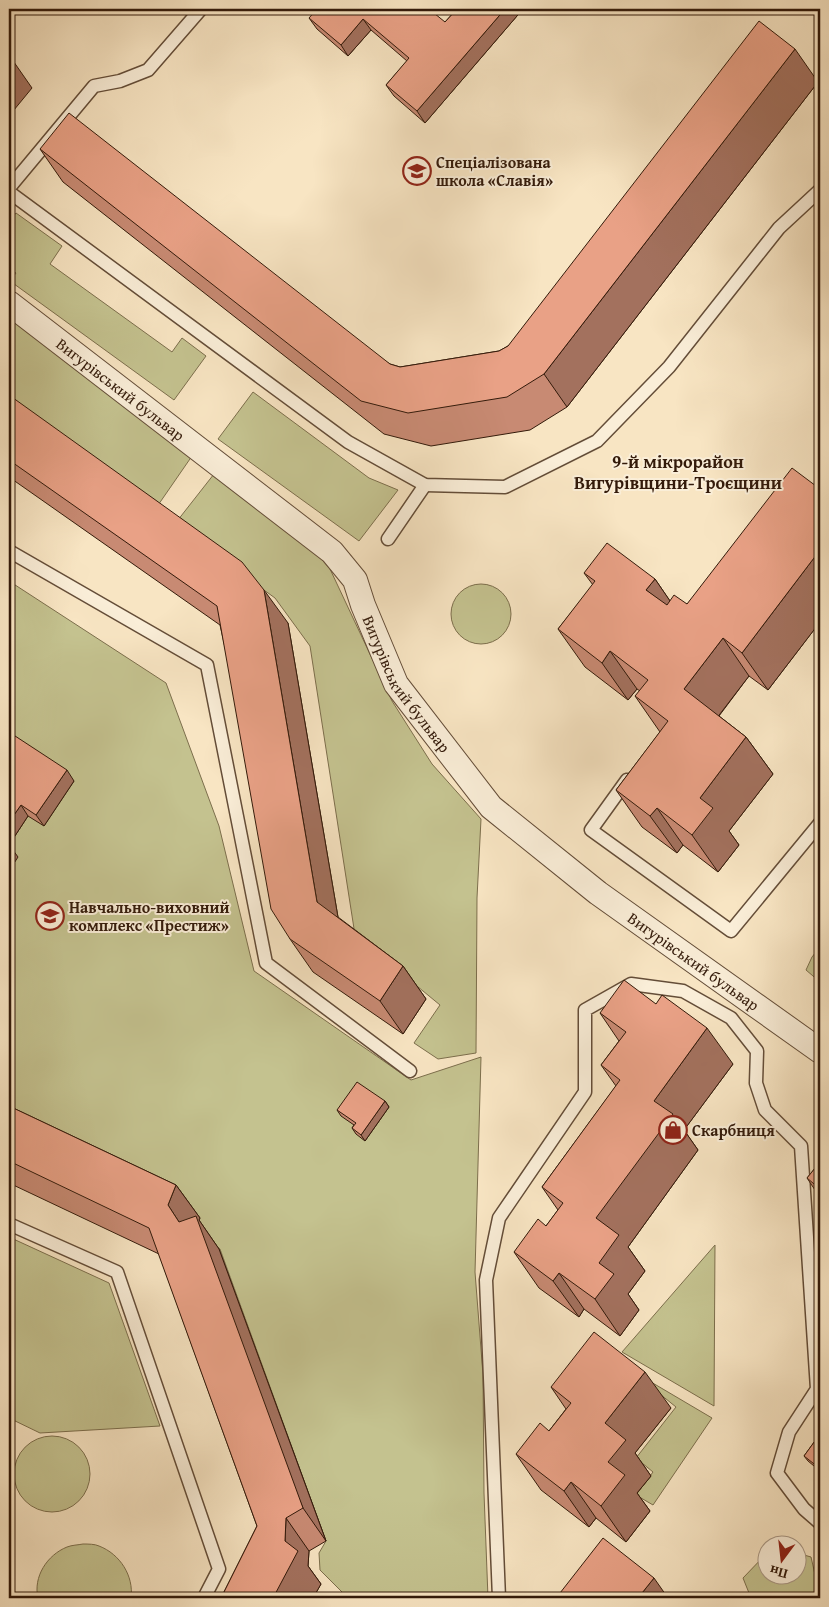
<svg xmlns="http://www.w3.org/2000/svg" width="829" height="1607" font-family="'Gentium Book Plus',serif">
  <rect width="100%" height="100%" fill="#f8e5c3"/>
  <filter id="stains"><feTurbulence type="fractalNoise" baseFrequency=".004" numOctaves="4"/><feColorMatrix values="0 0 0 0 .2 0 0 0 0 .09 0 0 0 0 .02 0 0 0 .5 -.17"/></filter>
  <radialGradient id="worn" r=".72"><stop offset=".6" stop-color="#630" stop-opacity="0"/><stop offset="1" stop-color="#630" stop-opacity=".3"/></radialGradient>
  <g fill="#c4c28f" stroke="#7c6e4c">
    <path d="M16,213L62,246L50,264L172,352L182,338L206,356L174,400L10,281L16,273L9,268V222Z"/>
    <path d="M9,317L192,456L154,511L9,408Z"/>
    <path d="M253,392L369,478L398,490L359,541L218,439Z"/>
    <path d="M214,474L312,548L330,569L392,701L432,764L481,819L477,898L476,1053L438,1059L414,1043L440,1005L355,935L310,646L275,598L174,525Z"/>
    <path d="M9,581L166,683L219,826L254,971L411,1080L481,1057L475,1272L483,1375L484,1493L488,1598H348L320,1570L319,1553L326,1541L220,1249L9,1148Z"/>
    <circle cx="481" cy="614" r="30"/>
    <path d="M820,947V982L806,970L812,957Z"/>
    <path d="M9,1237L109,1283L160,1426L40,1433L9,1418Z"/>
    <path d="M715,1245L714,1406L622,1352Z"/>
    <path d="M629,1369L712,1418L653,1505L636,1495L653,1472L636,1458L676,1407Z"/>
    <circle cx="52" cy="1474" r="38"/>
    <path d="M83,1544C88,1544 95,1544 99,1546C120,1554 134,1576 131,1598H38C33,1577 47,1555 67,1547C72,1545 78,1545 83,1544Z"/>
    <path d="M797,1553L811,1557L819,1592L817,1598H751L743,1578L766,1554V1574H796Z"/>
  </g>
  <g fill="none" stroke-linecap="round" stroke-linejoin="round">
    <defs>
      <g id="lane">
        <path d="M9,188L94,86L120,81L148,70L201,9"/>
        <path d="M9,192L348,442L425,485L505,487L597,441L669,367L779,228L820,190"/>
        <path d="M388,539L425,485"/>
        <path d="M9,551L207,665L266,963L410,1071"/>
        <path d="M627,780L591,830L731,931L820,823"/>
        <path d="M9,1224L117,1272L219,1569L204,1598"/>
        <path d="M499,1598L486,1280L499,1218L585,1092V1010L631,984L683,991L731,1018L757,1051L756,1083L765,1110L801,1146L817,1389L789,1432L777,1473L804,1509L820,1523"/>
      </g>
      <g id="street">
        <path id="s1" d="M9,303L332,552L355,580L363,605L396,684L491,807L598,893L820,1051"/>
      </g>
    </defs>
    <use href="#lane" stroke="#644d38" stroke-width="15"/>
    <use href="#street" stroke="#644d38" stroke-width="26"/>
    <use href="#lane" stroke="#faeed8" stroke-width="12"/>
    <use href="#street" stroke="#faeed8" stroke-width="24"/>
  </g>
  <g fill="#c88a73" stroke="#331a0a">
    <path d="M457,9H523L425,123L394,96L386,85L407,61L371,30L348,56L317,29L309,18L445,22Z"/>
    <path d="M818,82L567,407L530,430L431,446L384,434L63,182L40,149L390,364L400,367L499,351L508,346Z"/>
    <path d="M9,395L288,623L338,917L403,966L426,999L403,1034L313,972L290,939L220,625L9,477Z"/>
    <path d="M820,489V622L768,690L749,676L719,716L746,737L773,774L729,831L739,845L718,872L683,845L677,853L642,827L616,790L660,732L635,696L640,691L637,689L628,700L585,667L558,629L593,585L584,573L655,579L670,601L687,604Z"/>
    <path d="M9,732L74,781L44,826L28,816L9,845Z"/>
    <path d="M600,1013L733,1064L684,1130L698,1150L628,1247L645,1271L628,1294L639,1310L620,1336L584,1309L579,1317L539,1288L514,1252L546,1226L558,1210L542,1187L616,1086L601,1065L619,1041Z"/>
    <path d="M385,1101L389,1107L365,1141L356,1134L352,1128L354,1125L341,1116L337,1110Z"/>
    <path d="M9,1106L176,1185L200,1218L199,1220L219,1249L326,1541L309,1551L308,1566L321,1584L313,1598H221L257,1526L159,1254L9,1183Z"/>
    <path d="M820,1162V1194L815,1190L807,1178Z"/>
    <path d="M551,1387L671,1408L635,1453L651,1476L637,1493L650,1511L626,1542L596,1518L589,1527L541,1490L516,1454L549,1431L566,1409Z"/>
    <path d="M820,1434V1471L808,1461L804,1456Z"/>
  </g>
  <g fill="#a3715e" stroke="#331a0a">
    <path d="M505,9H523L425,123L417,111Z"/>
    <path d="M363,19L371,30L348,56L341,45Z"/>
    <path d="M795,49L818,82L567,407L544,374Z"/>
    <path d="M9,55L32,88L9,116Z"/>
    <path d="M820,550V622L768,690L742,653Z"/>
    <path d="M655,579L681,617L646,590Z"/>
    <path d="M264,590L288,623L341,935L317,902Z"/>
    <path d="M723,638L749,676L710,727L684,689Z"/>
    <path d="M610,651L637,689L628,700L602,663Z"/>
    <path d="M746,737L773,774L729,831L739,845L718,872L692,835L700,798Z"/>
    <path d="M67,770L74,781L44,826L36,815Z"/>
    <path d="M21,805L28,816L9,845V822Z"/>
    <path d="M657,808L683,845L677,853L650,816Z"/>
    <path d="M10,846L18,857L9,871V848Z"/>
    <path d="M403,966L426,999L403,1034L380,1001Z"/>
    <path d="M707,1028L733,1064L684,1130L698,1150L628,1247L645,1271L628,1294L639,1310L620,1336L595,1299L599,1263L596,1218L654,1101Z"/>
    <path d="M385,1101L389,1107L365,1141L361,1135Z"/>
    <path d="M176,1185L200,1218L199,1220L219,1249L326,1541L303,1508L179,1222L168,1205Z"/>
    <path d="M559,1273L584,1309L579,1317L553,1281Z"/>
    <path d="M645,1372L671,1408L635,1453L651,1476L637,1493L650,1511L626,1542L601,1506L608,1462L605,1423Z"/>
    <path d="M571,1482L596,1518L589,1527L564,1491Z"/>
    <path d="M286,1518L309,1551L308,1566L321,1584L313,1598H273L285,1541Z"/>
    <path d="M654,1578L668,1598H638Z"/>
  </g>
  <g fill="#e9a186" stroke="#331a0a">
    <path d="M317,9H429L445,22L457,9H505L417,111L386,85L409,58L363,19L341,45L309,18Z"/>
    <path d="M759,21L795,49L544,374L507,397L408,413L361,401L40,149L69,113L390,364L400,367L499,351L508,346Z"/>
    <path d="M9,395L242,562L264,590L317,902L403,966L380,1001L290,939L271,909L217,606L9,460Z"/>
    <path d="M792,468L820,489V550L742,653L723,638L684,689L746,737L700,798L713,808L692,835L657,808L650,816L616,790L668,721L635,696L648,680L610,651L602,663L558,629L595,581L584,573L607,543L655,579L646,590L667,605L674,595L687,604Z"/>
    <path d="M9,732L67,770L36,815L21,805L9,822Z"/>
    <path d="M624,980L656,1004L662,995L707,1028L654,1101L673,1114L596,1218L619,1235L599,1263L614,1274L595,1299L559,1273L553,1281L514,1252L538,1219L546,1226L563,1203L542,1187L620,1080L601,1065L626,1032L600,1013Z"/>
    <path d="M357,1082L385,1101L361,1135L352,1128L356,1123L337,1110Z"/>
    <path d="M9,1106L176,1185L168,1205L179,1222L196,1216L303,1508L286,1518L285,1541L298,1551L273,1598H221L257,1526L149,1228L9,1161Z"/>
    <path d="M820,1162V1189L807,1178Z"/>
    <path d="M594,1332L645,1372L605,1423L626,1440L608,1462L625,1475L601,1506L571,1482L564,1491L516,1454L540,1423L549,1431L571,1403L551,1387Z"/>
    <path d="M820,1434V1464L818,1467L804,1456Z"/>
    <path d="M603,1538L654,1578L638,1598H566L560,1593Z"/>
  </g>
  <defs>
    <symbol id="school-ring" viewBox="-11 -11 22 22"><circle r="9.5" fill="#faeed8" stroke="#8f2418" stroke-width="1.5"/><path d="M0-5L7-2L0 1L-7-2ZM-4 1L0 2.5L4 1V4Q0 6-4 4Z" fill="#8f2418"/></symbol>
    <symbol id="shop-ring" viewBox="-11 -11 22 22"><circle r="9.5" fill="#faeed8" stroke="#8f2418" stroke-width="1.5"/><path d="M-5-2.5h2.3a2.7 3.5 0 0 1 5.4 0H5L5.5 6h-11ZM-1.5-2.5h3a1.5 2.3 0 0 0-3 0Z" fill="#8f2418"/></symbol>
  </defs>
  <g fill-rule="evenodd">
    <use href="#school-ring" x="401" y="155" width="32" height="32"/>
    <use href="#school-ring" x="34" y="900" width="32" height="32"/>
    <use href="#shop-ring" x="657" y="1114" width="32" height="32"/>
  </g>
  <g text-anchor="middle" stroke-width="4" stroke-linejoin="round" paint-order="stroke">
    <g font-size="16" font-weight="bold" fill="#331a0a" stroke="#faeed8" text-anchor="start">
      <text x="436" y="168">Спеціалізована<tspan x="436" dy="18">школа «Славія»</tspan></text>
      <text x="69" y="913">Навчально-виховний<tspan x="69" dy="18">комплекс «Престиж»</tspan></text>
      <text x="692" y="1136">Скарбниця</text>
    </g>
    <g font-size="16" fill="#331a0a" stroke="#faeed8">
      <text dy="6" stroke="none"><textPath href="#s1" startOffset="141">Вигурівський бульвар</textPath></text>
      <text dy="6" stroke="none"><textPath href="#s1" startOffset="561">Вигурівський бульвар</textPath></text>
      <text dy="6" stroke="none"><textPath href="#s1" startOffset="966">Вигурівський бульвар</textPath></text>
    </g>
    <g font-size="18" font-weight="bold" fill="#331a0a" stroke="#faeed8">
      <text x="678" y="468">9-й мікрорайон<tspan x="678" dy="21">Вигурівщини-Троєщини</tspan></text>
    </g>
  </g>
  <rect width="829" height="1607" fill="none" stroke="#f8e5c3" stroke-width="30"/>
  <rect x="10" y="10" width="809" height="1587" fill="none" stroke="#331a0a" stroke-width="2.5"/>
  <rect x="15" y="15" width="799" height="1577" fill="none" stroke="#331a0a"/>
  <g transform="translate(782 1560) rotate(195)"><circle r="24" fill="#faeed8" stroke="#aa9986"/>
  <path d="M0-4L9 19L0 12L-9 19Z" fill="#8f2418"/>
  <text y="-8" font-size="14" font-weight="bold" text-anchor="middle" fill="#331a0a">Пн</text>
  </g>
  <rect width="100%" height="100%" filter="url(#stains)"/>
  <rect width="100%" height="100%" fill="url(#worn)"/>
</svg>
